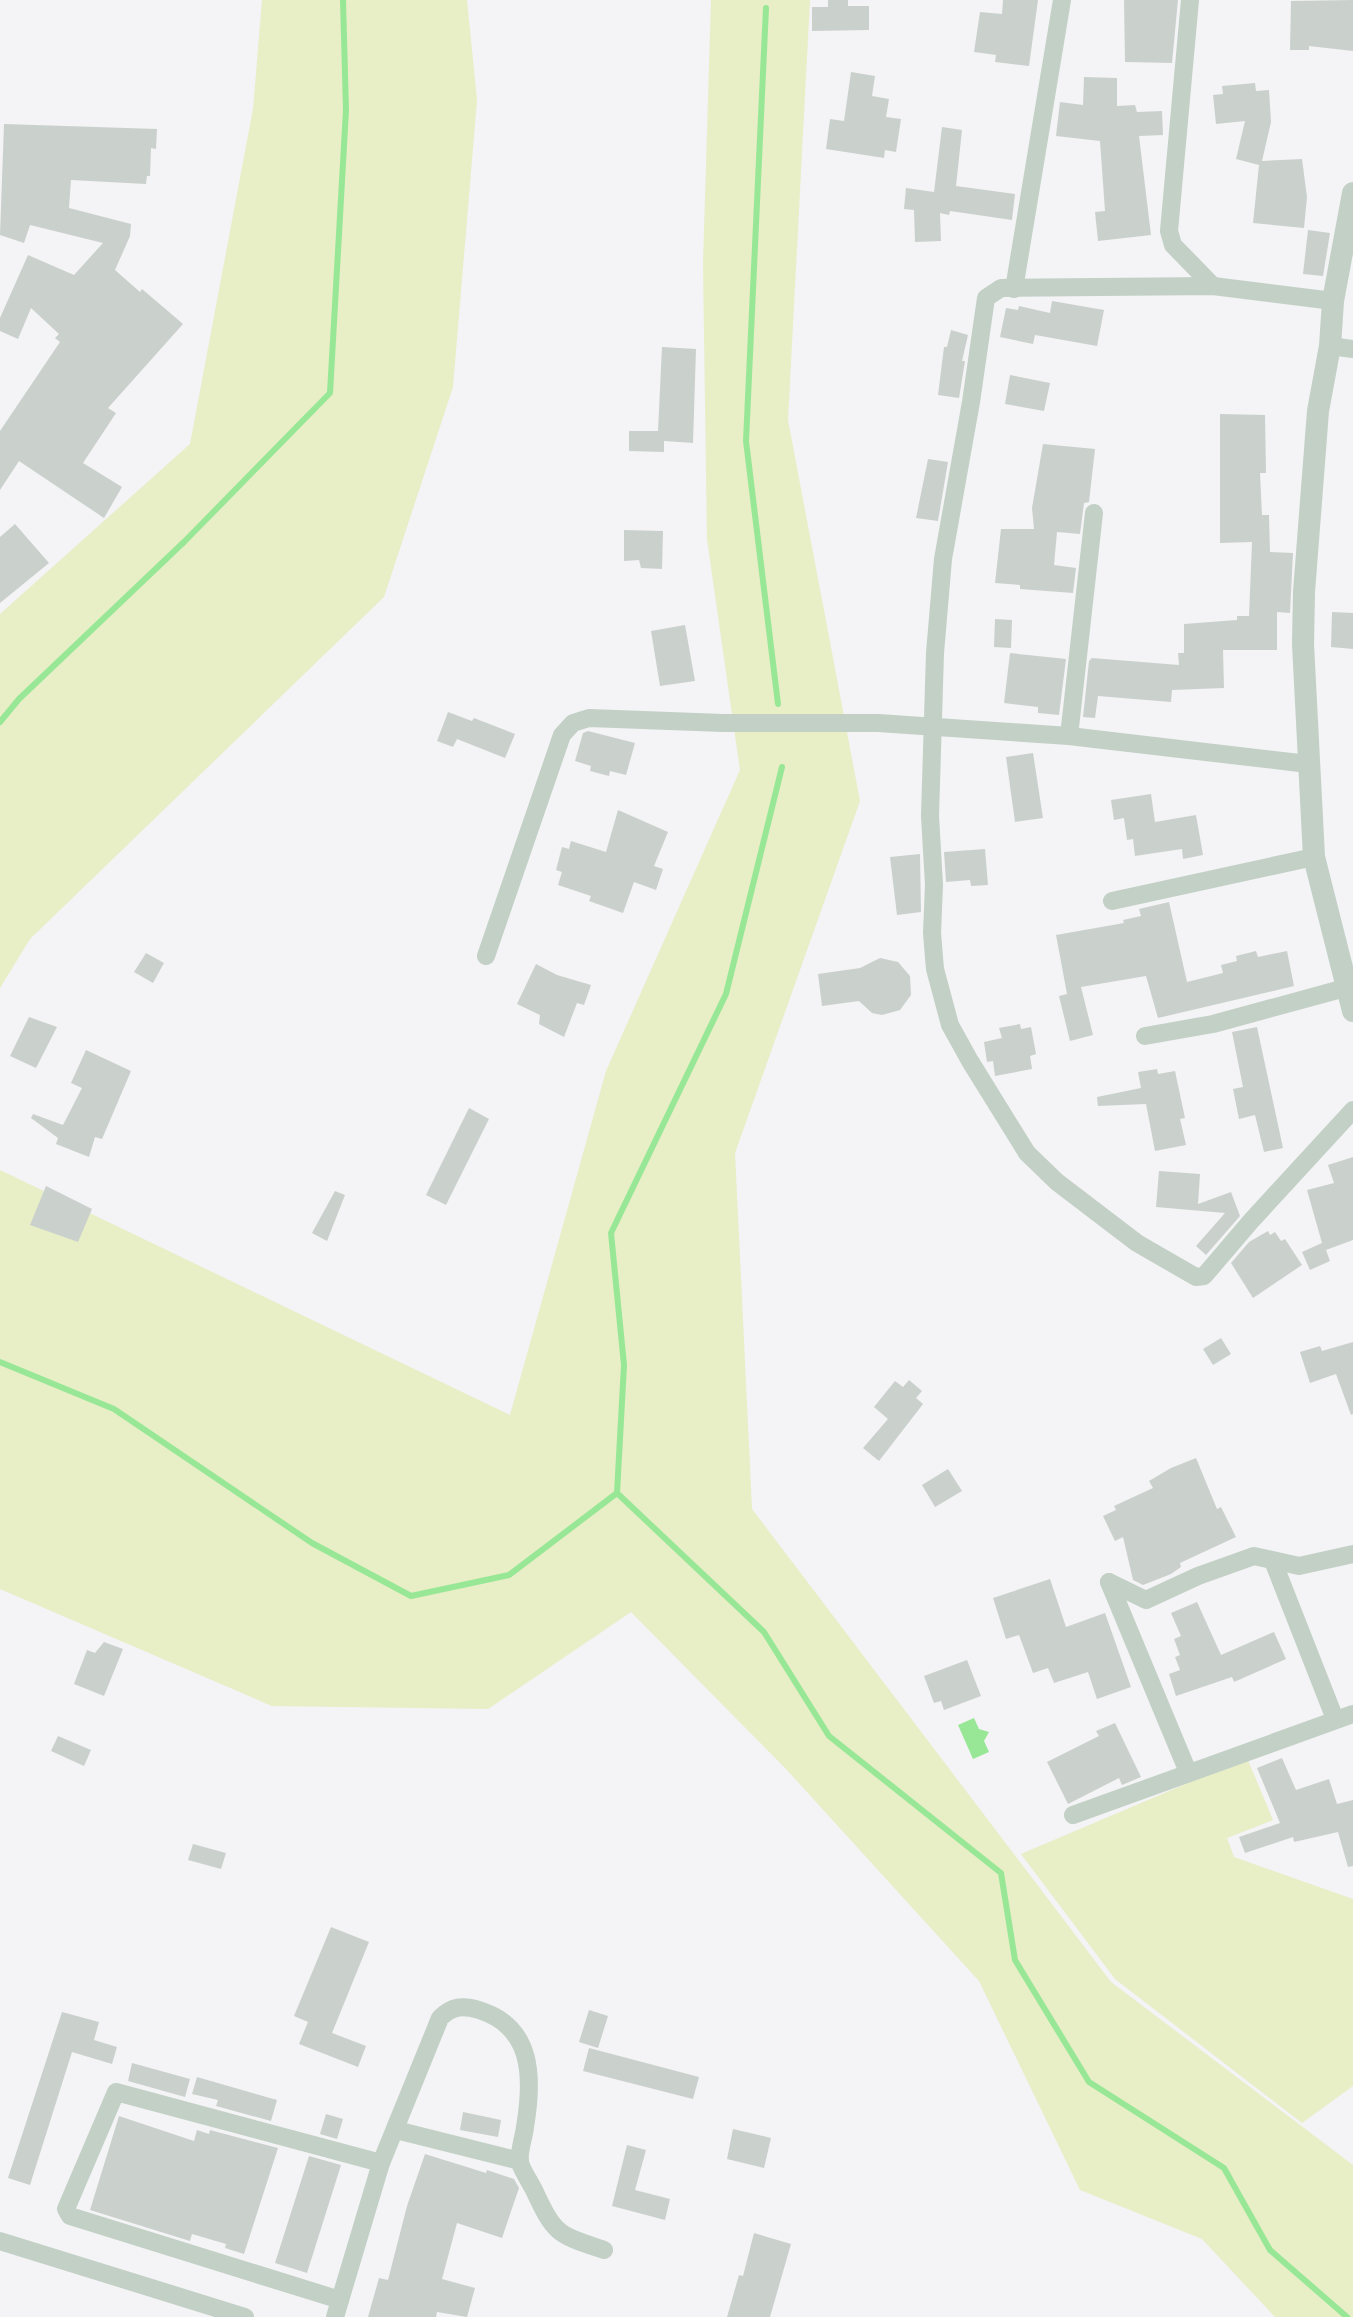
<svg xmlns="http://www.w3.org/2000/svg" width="1353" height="2317" font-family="Mulish,sans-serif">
  <rect width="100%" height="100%" fill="#f4f3f5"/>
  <g fill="#e8eec6">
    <path d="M262,0H467L477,100L453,387L384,597L30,939L0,988V614L190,444L253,109Z"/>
    <path d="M711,0H810L788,420L860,801L735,1153L752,1509L1111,1982L1353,2165V2317H1275L1202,2239L1080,2190L979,1981L786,1769L631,1612L488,1709L272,1706L0,1589V1170L510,1415L606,1071L740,770L707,539L703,264Z"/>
    <path d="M1247,1758L1273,1820L1227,1838L1234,1857L1353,1899V2086L1302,2123L1115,1979L1021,1854Z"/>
  </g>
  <path fill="#98e796" d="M974,1718L979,1729L989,1732L984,1741L989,1752L973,1759L958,1725Z"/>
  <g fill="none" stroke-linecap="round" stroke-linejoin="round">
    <g stroke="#98e796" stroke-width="6">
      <path d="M766,8L746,441L778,704"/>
      <path d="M0,722L19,699L185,541L330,393L346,110L343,0"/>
      <path d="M0,1362L114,1409L312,1543L411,1596L509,1575L617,1493L764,1632L829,1736L1001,1873L1015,1960L1089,2082L1224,2168L1270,2250L1347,2317"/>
      <path d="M617,1493L624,1365L611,1233L726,994L782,767"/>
    </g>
  </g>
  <g fill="#cad1cd">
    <path d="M828,0H848V6H869V30L812,31V7H828Z"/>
    <path d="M1003,0H1038L1029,66L995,62L996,55L974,52L980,12L1002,14Z"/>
    <path d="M1124,0H1178L1172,63L1125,62Z"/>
    <path d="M1353,0V51L1309,46V50H1290L1291,1Z"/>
    <path d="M851,72L875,76L872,96L889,99L886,117L901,119L896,152L885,150L884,158L826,149L830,119L844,121Z"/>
    <path d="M1084,77L1117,78V106L1135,105L1137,112L1162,111L1163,135L1139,136L1151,235L1098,241L1095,212L1105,211L1100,141L1056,136L1060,102L1083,105Z"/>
    <path d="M1255,83L1256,91L1269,90L1271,122L1262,161L1302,159L1307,197L1304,228L1253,223L1259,165L1236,159L1245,121L1216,124L1213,95L1223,94L1222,86Z"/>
    <path d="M4,124L157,129L156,149L151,148L150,176H147L146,184L71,180L69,208L131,224L130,236L115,270L140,292L142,289L183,324L108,408L116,413L83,463L122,487L104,518L19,461L0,490V431L60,342L55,338L59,334L31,308L18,339L0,331V318L28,255L74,275L103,243L30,225L24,243L0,235Z"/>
    <path d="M942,127L962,130L956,186L1015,194L1012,220L950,211L949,215L940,213L941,241L915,242L914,210L904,209L906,188L934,192Z"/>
    <path d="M1308,230L1330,233L1323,276L1303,274Z"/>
    <path d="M1052,301L1104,310L1097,346L1035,335L1033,344L1000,337L1006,308L1018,310L1019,306L1050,313Z"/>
    <path d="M951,330L968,335L962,361H965L959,398L938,395L944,347H947Z"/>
    <path d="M662,347L696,349L693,443L664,441V452L629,451V431H658Z"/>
    <path d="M1010,375L1050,383L1044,411L1005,404Z"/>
    <path d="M1220,414L1265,415L1266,473H1260L1262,515H1269L1270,552L1293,553L1290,613L1277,612V650H1223L1224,688L1172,690L1171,702L1098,696L1095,718L1083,717L1089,661L1092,658L1179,665L1178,653H1184V624L1237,620V616H1249L1252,542L1220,543Z"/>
    <path d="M1043,444L1095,449L1089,502L1084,503L1080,534L1057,532L1054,565L1076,568L1073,593L1020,589V585L995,583L1001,529H1034L1032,508Z"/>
    <path d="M928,459L948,462L938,521L916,518Z"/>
    <path d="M15,524L49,563L0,603V537Z"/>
    <path d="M624,530L663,531L662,569L641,568L639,560L624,561Z"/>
    <path d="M1332,612L1353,613V649L1331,647Z"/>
    <path d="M995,619L1012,620L1011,648L994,647Z"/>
    <path d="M685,625L695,681L660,686L651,631Z"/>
    <path d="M1010,653L1066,659L1059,715L1038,713V707L1004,703Z"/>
    <path d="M448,712L472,721L474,718L515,734L505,758L457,739L453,747L437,741Z"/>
    <path d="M588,731L635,743L626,775L610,771L609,776L590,771L591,766L575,761L583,733Z"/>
    <path d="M1033,753L1043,818L1015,822L1006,757Z"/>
    <path d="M1151,794L1155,822L1196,815L1203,855L1183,859L1182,849L1135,856L1133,839L1127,840L1124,818L1114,820L1111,800Z"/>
    <path d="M618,810L668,832L654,866L663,869L656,890L634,882L623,913L589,901L591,896L558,885L562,872L556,870L562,847L569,849L571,841L606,852Z"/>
    <path d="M985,849L988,885L971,886L970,880L946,882L944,852Z"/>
    <path d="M920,854L921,912L897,915L890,857Z"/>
    <path d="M1169,902L1187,982L1223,973L1221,965L1237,961L1236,956L1256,951L1258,957L1287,951L1294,986L1158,1018L1146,976L1081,987L1093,1035L1070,1041L1059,996L1067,994L1056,935L1124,923L1123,920L1141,916L1139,909Z"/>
    <path d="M146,953L164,963L153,983L134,972Z"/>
    <path d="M880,958L898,962L910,976L911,995L900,1010L882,1015L872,1013L859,1001L822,1006L818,974L860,968Z"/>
    <path d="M536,964L557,975L591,985L584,1005L577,1003L564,1037L539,1024L540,1015L517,1004Z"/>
    <path d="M29,1017L57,1027L36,1068L10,1056Z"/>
    <path d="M1020,1024L1021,1029L1031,1027L1036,1054L1030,1056L1032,1069L995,1076L993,1061L987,1062L984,1042L1002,1038L999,1028Z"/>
    <path d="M1257,1027L1283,1148L1264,1152L1255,1115L1239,1119L1233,1089L1243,1087L1232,1032Z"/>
    <path d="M86,1050L131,1071L102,1139L95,1137L89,1157L56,1144L58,1138L31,1118L33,1114L63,1125L82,1088L71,1083Z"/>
    <path d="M1157,1069L1158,1074L1175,1071L1185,1118L1180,1119L1186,1145L1155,1151L1146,1104L1098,1106L1097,1097L1141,1088L1138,1072Z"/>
    <path d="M469,1108L489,1119L446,1205L426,1195Z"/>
    <path d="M1353,1157V1240L1326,1250L1330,1261L1310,1270L1302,1252L1322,1243L1307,1190L1334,1183L1328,1165Z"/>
    <path d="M1159,1171L1200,1174L1198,1204L1231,1192L1240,1216L1206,1255L1196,1246L1225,1213L1156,1207Z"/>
    <path d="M46,1186L92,1209L78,1242L30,1225Z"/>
    <path d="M335,1191L345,1195L327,1241L312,1233Z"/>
    <path d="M1268,1231L1270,1235L1275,1232L1281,1241L1285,1239L1302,1265L1253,1298L1231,1263L1249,1242Z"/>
    <path d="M1221,1338L1231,1354L1213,1365L1203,1349Z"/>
    <path d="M1353,1342V1414L1351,1415L1336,1374L1310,1383L1300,1352L1320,1346L1322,1351Z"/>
    <path d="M909,1380L922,1391L916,1398L923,1404L879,1461L863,1448L888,1419L874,1407L895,1381L903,1387Z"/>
    <path d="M1196,1458L1217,1509L1221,1507L1236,1537L1180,1563L1181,1567L1171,1574L1143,1585L1133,1580L1123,1537L1115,1541L1103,1516L1116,1510L1114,1506L1153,1488L1149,1481L1171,1468Z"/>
    <path d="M948,1469L962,1491L935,1507L922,1485Z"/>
    <path d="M1050,1579L1066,1627L1105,1613L1131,1687L1097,1699L1088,1672L1054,1683L1048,1668L1033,1673L1019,1635L1006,1639L993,1598Z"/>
    <path d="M1197,1602L1221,1655L1274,1632L1286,1659L1234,1682L1232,1677L1176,1696L1169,1674L1180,1670L1175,1657L1180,1655L1174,1639L1181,1636L1171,1613Z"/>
    <path d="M104,1642L123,1649L104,1696L74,1684L87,1650L95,1653Z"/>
    <path d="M967,1660L981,1696L944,1710L941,1701L934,1703L924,1676Z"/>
    <path d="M1115,1723L1141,1777L1122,1785L1119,1778L1068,1804L1047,1762L1099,1736L1096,1731Z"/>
    <path d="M58,1736L91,1750L84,1766L51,1751Z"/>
    <path d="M1282,1758L1296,1790L1329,1779L1337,1804L1353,1800V1866L1348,1867L1338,1832L1294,1842L1293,1837L1245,1853L1239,1837L1280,1823L1257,1768Z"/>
    <path d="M193,1844L226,1853L221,1869L188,1860Z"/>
    <path d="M331,1927L369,1942L332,2033L366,2046L358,2067L299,2044L308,2022L294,2016Z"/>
    <path d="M589,2010L608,2016L598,2048L579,2042Z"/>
    <path d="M62,2012L99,2022L94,2040L117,2047L112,2064L72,2052L30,2185L8,2178Z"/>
    <path d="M589,2048L699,2077L693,2099L583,2071Z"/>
    <path d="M132,2063L190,2079L185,2097L128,2081Z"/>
    <path d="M197,2077L277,2100L271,2121L216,2106L218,2100L192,2094Z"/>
    <path d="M463,2112L501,2120L498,2137L460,2130Z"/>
    <path d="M326,2114L343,2119L337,2139L320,2134Z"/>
    <path d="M119,2116L194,2141L197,2130L209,2134L210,2130L278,2148L244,2254L225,2248L226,2244L192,2234L190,2241L90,2210Z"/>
    <path d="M733,2129L771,2138L764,2168L727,2159Z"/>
    <path d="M627,2145L646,2150L635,2190L670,2199L665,2220L612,2206Z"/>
    <path d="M425,2154L486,2173L487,2170L514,2179L519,2188L502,2238L457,2223L442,2279L475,2288L467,2317L437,2312L436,2317H368L379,2278L388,2280L407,2206Z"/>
    <path d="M309,2156L341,2165L307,2273L275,2263Z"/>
    <path d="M754,2233L791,2244L770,2317H727L739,2275L743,2276Z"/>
  </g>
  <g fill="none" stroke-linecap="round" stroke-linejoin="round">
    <g stroke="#c2d0c6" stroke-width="18">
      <path d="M1190,0L1169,231L1173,245L1213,286"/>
      <path d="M1014,289L1062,0"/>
      <path d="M1333,301L1213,286L1001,288L986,298L971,402L943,559L935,653L930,816L934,885L932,933L935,969L950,1025L970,1061L1027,1153L1057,1182L1137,1243L1196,1277L1204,1276L1251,1221L1353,1110"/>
      <path d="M1330,346L1353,349"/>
      <path d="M1069,736L1094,513"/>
      <path d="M1112,901L1314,857"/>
      <path d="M486,956L562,735L573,723L589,718L723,723H878L1069,736L1308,764"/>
      <path d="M1145,1036L1213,1024L1345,988"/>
      <path d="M1273,1561L1335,1719"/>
      <path d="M1109,1582L1146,1600L1198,1576L1254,1556L1299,1566L1353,1554"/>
      <path d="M1109,1582L1188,1772"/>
      <path d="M1073,1815L1353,1714"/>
      <path d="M396,2130L520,2161"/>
      <path d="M0,2241L245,2317"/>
      <path d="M340,2300L70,2216L66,2209L116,2092L381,2163"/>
      <path d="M335,2317L381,2163L440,2018C452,2006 463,2005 479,2010C534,2027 533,2079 525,2127C524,2137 518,2153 520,2163C523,2172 530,2182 534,2190C555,2235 557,2234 604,2250"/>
    </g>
    <path stroke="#c2d0c6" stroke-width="22" d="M1353,193L1333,301L1330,346L1318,411L1304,592L1303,644L1314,857L1353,1011"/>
  </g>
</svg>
